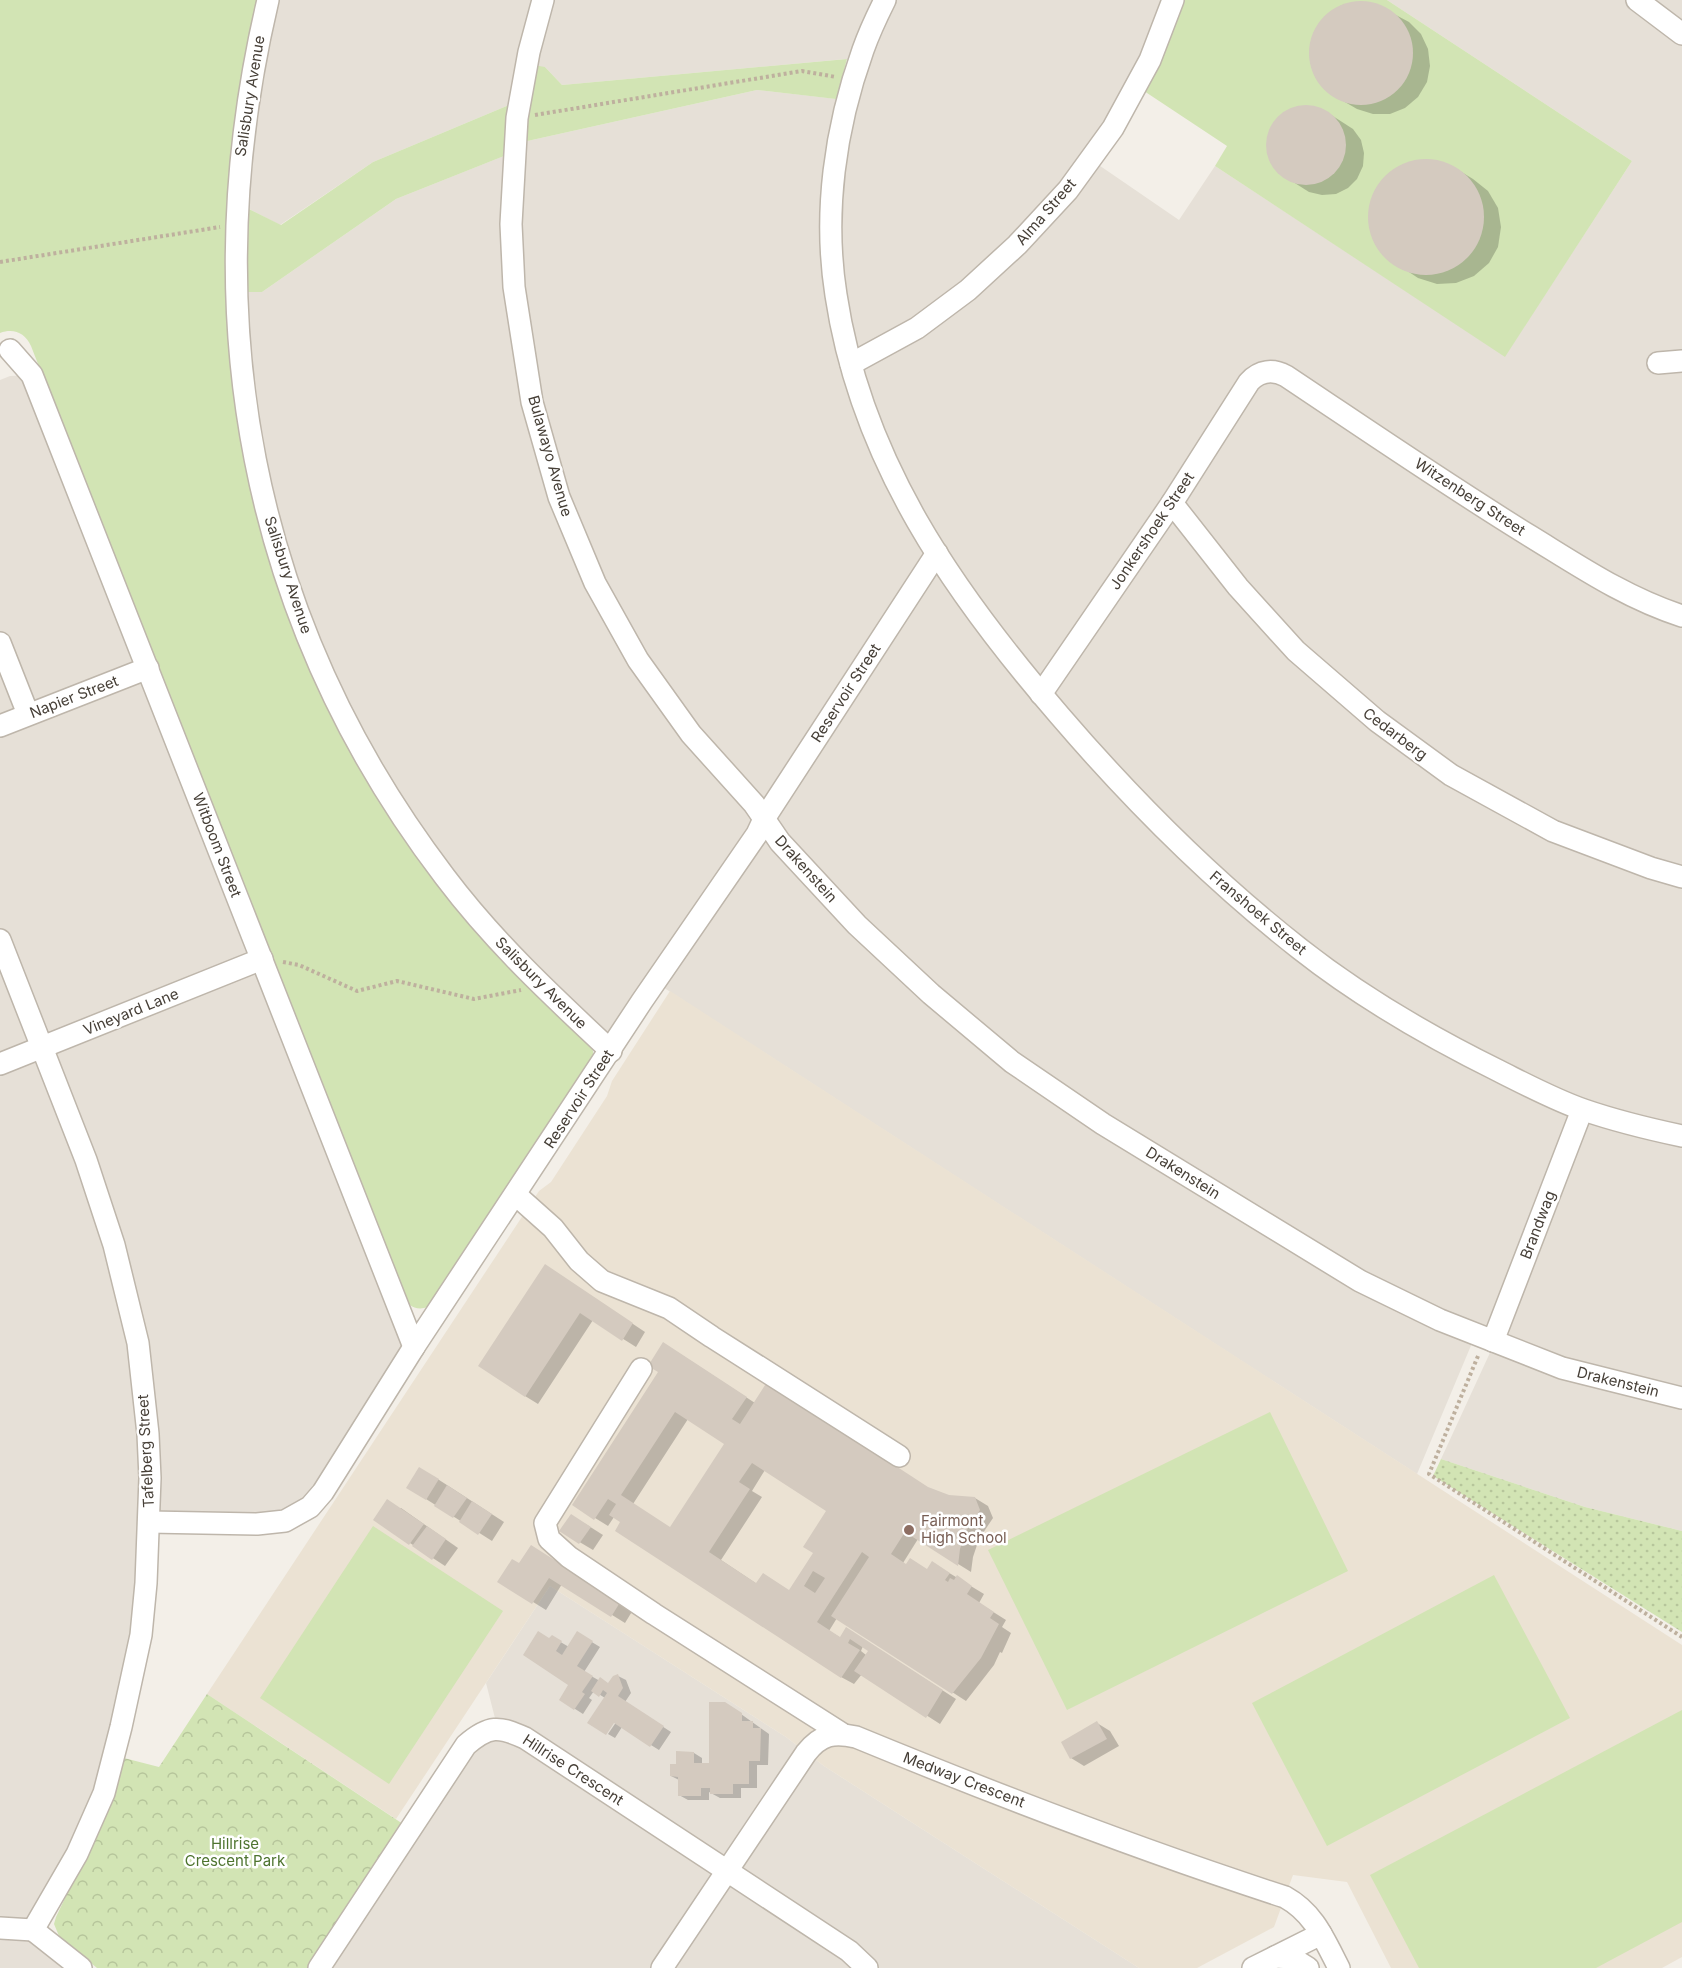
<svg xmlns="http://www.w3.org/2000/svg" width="1682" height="1968" font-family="Inter,sans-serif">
  <defs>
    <pattern id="park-crowns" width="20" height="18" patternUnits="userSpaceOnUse" patternTransform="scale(1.5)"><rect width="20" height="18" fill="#d2e4b4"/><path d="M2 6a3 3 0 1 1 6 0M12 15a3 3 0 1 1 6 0" fill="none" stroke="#b6c59b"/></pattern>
    <pattern id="garden-dots" width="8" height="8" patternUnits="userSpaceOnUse" patternTransform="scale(1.5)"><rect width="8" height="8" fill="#d2e4b4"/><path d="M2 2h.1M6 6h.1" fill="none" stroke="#b6c59b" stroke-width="1.8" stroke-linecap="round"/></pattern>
  </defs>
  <rect width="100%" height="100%" fill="#f3efe8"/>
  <g fill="#e6e0d7">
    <path d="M267,0H1171L1090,159L1179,220L1215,166L1505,356L1632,161L1387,0H1682V1531L1585,1507L1441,1459L1494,1344L1475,1336L1417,1474L655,982L610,1051L560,1006L389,798L278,554L235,292H262L396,199L514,152L523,142L757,90L846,100L857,63L846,59L562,85L545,67L518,107L509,105L373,162L280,225L236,202Z"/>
    <path d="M31,375L413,1347L295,1515L148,1521L144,1584L101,1792L33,1929L81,1968H0V380L10,376Z"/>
    <path d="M550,1586L786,1737L824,1766L1139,1968H317L463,1744L497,1726L486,1683Z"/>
  </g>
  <path fill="#ebe2d3" d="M670,991L1682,1645V1957L1662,1968H1391L1347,1882L1293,1875L1274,1927L1197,1968H1139L824,1766L786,1737L550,1586L396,1819L207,1694L539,1191L551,1182L607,1096L612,1081Z"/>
  <g fill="#d2e4b4">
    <path d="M0,0H258L238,97L227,196L226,245L229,340L240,428L250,479L319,685L353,753L379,796L436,880L592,1047L594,1056L428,1307C416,1311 408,1306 402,1296L31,346C25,333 14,328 0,333Z"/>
    <path d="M1182,0H1387L1632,161L1505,357L1215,166L1227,146L1144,91Z"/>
    <path d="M847,59L836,99L757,90L523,142L533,65L545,67L562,85Z"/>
    <path d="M509,105L504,156L396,199L262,292H245L247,208L281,225L373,162Z"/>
    <path d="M1270,1412L1348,1571L1067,1710L988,1550Z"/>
    <path d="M373,1526L503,1611L389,1784L260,1698Z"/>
    <path d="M1494,1575L1570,1718L1327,1846L1252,1703Z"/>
    <path d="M1682,1710V1922L1596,1968H1419L1370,1875Z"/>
  </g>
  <path fill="url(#park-crowns)" d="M207,1694L403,1824L308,1968H97L59,1936L54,1924L56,1917L76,1875L124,1758L159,1767Z"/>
  <path fill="url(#garden-dots)" d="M1441,1459L1585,1507L1682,1531V1632L1433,1476Z"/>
  <g fill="#0003" fill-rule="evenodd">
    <path d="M1358,2L1375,4L1409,22L1421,34L1428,49L1430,66L1427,82L1418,97L1405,108L1390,114H1373L1357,109L1338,98L1325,89L1315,75L1310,59L1311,42L1317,27L1328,14L1342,5Z"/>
    <path d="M1300,106L1313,107L1325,111L1353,129L1361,140L1364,153L1363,166L1357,179L1348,188L1336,194L1322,195L1309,192L1279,173L1272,163L1268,152V139L1272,127L1279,117L1289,110Z"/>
    <path d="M1419,160L1438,161L1455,168L1473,179L1488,191L1498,208L1501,227L1498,247L1489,263L1474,276L1456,283L1437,284L1418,278L1385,256L1375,241L1370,224V206L1376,189L1387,175L1402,165Z"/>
    <path d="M558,1274L645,1332L636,1347L593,1320L538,1404L525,1396Z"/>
    <path d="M677,1352L755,1403L931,1490L949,1496L975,1498L988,1506L993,1518L979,1539L973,1557L971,1572L918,1539L903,1563L907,1566L928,1570L946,1571L984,1594L979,1603L1006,1620L1002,1627L1011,1633L1002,1653L1000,1652L994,1665L966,1701L837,1618L829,1631L841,1638L860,1637L956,1699L940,1724L862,1674L854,1684L841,1677L614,1517L608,1526L574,1505ZM688,1419L726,1444L671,1529L633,1504ZM765,1470L828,1511L815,1553L790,1591L757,1584L721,1560L762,1497L752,1491ZM863,1646L870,1650L866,1655L861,1651Z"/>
    <path d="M433,1476L504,1522L492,1541L426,1499Z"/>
    <path d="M401,1508L458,1548L445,1566L375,1520Z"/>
    <path d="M584,1523L603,1535L593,1550L561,1531Z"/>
    <path d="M519,1565L636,1605L625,1623L562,1584L546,1610L499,1581Z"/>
    <path d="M577,1633L600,1647L584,1672L600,1681L609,1684L618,1676L626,1680L631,1693L625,1702L671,1732L659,1750L622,1727L615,1738L608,1734L619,1718L605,1698L594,1691L589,1698L592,1700L583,1714L561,1700L570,1685L550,1640L552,1637L569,1647Z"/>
    <path d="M734,1709L769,1734L768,1765H757V1788H741V1798H720L709,1792V1800H688L679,1795V1780L671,1776L677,1765L694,1753L702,1758V1764H710Z"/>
    <path d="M1097,1723L1110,1731L1119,1746L1084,1766L1071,1758Z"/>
  </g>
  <g fill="#d4cabf" fill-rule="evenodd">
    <circle cx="1361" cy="53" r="52"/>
    <circle cx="1306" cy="145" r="40"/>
    <circle cx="1426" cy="217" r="58"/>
    <path d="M545,1264L633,1323L622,1341L580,1313L525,1397L478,1366Z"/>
    <path d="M663,1342L747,1397L732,1419L740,1424L767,1382L928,1487L949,1495L975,1497L980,1510L966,1531L960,1549L958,1566L905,1532L891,1554L906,1564L910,1558L927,1569L932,1561L950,1573L945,1580L948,1582L950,1578L954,1580L957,1575L972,1586L967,1594L994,1612L990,1618L999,1624L981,1658L952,1694L831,1616L869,1557L862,1552L817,1622L840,1637L846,1627L943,1690L926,1718L854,1671L868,1651L850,1639L848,1643L860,1650L841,1678L615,1531L620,1522L609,1515L616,1504L608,1499L594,1520L572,1505L658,1372L648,1366ZM675,1412L724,1444L670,1527L621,1495ZM752,1463L826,1511L803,1547L813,1553L789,1590L763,1573L756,1583L709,1552L750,1489L739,1482ZM813,1571L825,1578L815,1593L804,1586Z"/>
    <path d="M419,1467L439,1479L426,1500L406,1488Z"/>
    <path d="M447,1485L467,1498L453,1518L434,1506Z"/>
    <path d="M387,1499L424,1524L409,1545L373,1520Z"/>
    <path d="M472,1501L492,1514L478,1535L459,1522Z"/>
    <path d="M571,1514L591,1527L579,1544L559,1531Z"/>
    <path d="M427,1526L446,1539L432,1560L412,1546Z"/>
    <path d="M531,1545L564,1566L624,1596L611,1617L549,1578L532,1604L497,1582L512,1559L519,1563Z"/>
    <path d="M538,1631L549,1638L552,1635L562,1641L556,1651L562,1655L577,1631L593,1641L577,1666L593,1676L582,1692L585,1694L574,1710L559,1700L568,1685L523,1655Z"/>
    <path d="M618,1674L623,1688L618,1696L664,1726L650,1747L614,1723L606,1735L587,1723L607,1693L603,1690L599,1697L591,1691L600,1677L608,1683L613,1676Z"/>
    <path d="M709,1702H725L742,1713V1721H753V1728H761L760,1761H749V1784H733V1794H710V1788H701V1796H678V1777L670,1776V1764H676V1751L694,1752V1763H709Z"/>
    <path d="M1097,1721L1107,1739L1070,1759L1061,1742Z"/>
  </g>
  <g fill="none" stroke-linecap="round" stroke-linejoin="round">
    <defs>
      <g id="minor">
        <path d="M268,0C194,313 249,620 445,877C494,942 552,996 611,1051"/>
        <path d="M543,0L529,52L517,118L511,224L514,287L532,402L559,497L595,583L638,660L691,734L754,804L780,842L857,925L931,994L1012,1062L1103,1124L1360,1281L1440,1320L1562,1368L1682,1398"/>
        <path d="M885,0C877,16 869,33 863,50C835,128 823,213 836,295C861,461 953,592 1060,716C1133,801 1212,880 1300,949C1361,997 1430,1037 1499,1071C1527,1085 1555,1100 1584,1110C1616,1121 1649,1129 1682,1136"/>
        <path d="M1637,0L1682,34"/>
        <path d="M10,350L32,375L414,1347"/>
        <path d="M1658,363L1682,361"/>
        <path d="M851,364L917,328L968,290L1017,245L1068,190L1113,128L1150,60L1173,0"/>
        <path d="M1172,503L1238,587L1296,651L1377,721L1451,775L1553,831L1651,868L1682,877"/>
        <path d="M0,643L28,714"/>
        <path d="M1041,694L1172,503L1249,382C1260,370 1273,369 1286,376C1367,430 1447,485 1530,536C1579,566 1626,598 1682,616"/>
        <path d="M0,726L148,668"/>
        <path d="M0,940L86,1160L114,1245L138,1343L148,1434L150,1478L146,1583L141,1635L121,1727L104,1793L77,1854L33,1930"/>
        <path d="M0,1064L262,959"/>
        <path d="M516,1195L553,1228L579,1261L602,1281L669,1308L712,1337L899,1456"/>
        <path d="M1493,1341L1582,1110"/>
        <path d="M641,1369L545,1523L549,1539L569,1557L654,1614L841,1733"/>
        <path d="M149,1522L257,1524L285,1521L310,1507L323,1492L414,1347L642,1001L757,834L764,819L937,553"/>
        <path d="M0,1928L33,1930"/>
        <path d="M33,1930L81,1968"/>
        <path d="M1275,1957L1292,1958L1308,1968"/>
        <path d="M319,1968L466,1745C489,1725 499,1726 525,1738L849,1951L867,1968"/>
        <path d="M662,1968L806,1753C821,1734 834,1732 856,1737C997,1795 1140,1850 1285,1897C1314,1913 1324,1939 1339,1968"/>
        <path d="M1253,1968L1321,1934"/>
      </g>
    </defs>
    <use href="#minor" stroke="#beb6ab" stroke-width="24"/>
    <g stroke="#beb09e" stroke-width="4" stroke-dasharray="3 3" stroke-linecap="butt">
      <path d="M535,115L802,71L836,77"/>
      <path d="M0,262L220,227"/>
      <path d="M283,962L299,965L357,991L397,981L474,999L521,990"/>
      <path d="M1478,1356L1429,1474L1682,1637"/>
    </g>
    <use href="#minor" stroke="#fff" stroke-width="21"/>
  </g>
  <circle fill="#8d6e63" stroke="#fff" stroke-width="2" cx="909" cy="1530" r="6"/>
  <g text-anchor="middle" stroke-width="5" stroke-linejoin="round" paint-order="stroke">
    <g font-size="15" fill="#463f37" stroke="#fff">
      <text transform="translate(250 96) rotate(-81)" y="5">Salisbury Avenue</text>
      <text transform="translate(1046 212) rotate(-49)" y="5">Alma Street</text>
      <text transform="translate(550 456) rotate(74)" y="5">Bulawayo Avenue</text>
      <text transform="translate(1470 497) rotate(33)" y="5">Witzenberg Street</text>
      <text transform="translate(1152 531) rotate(-56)" y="5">Jonkershoek Street</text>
      <text transform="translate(288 575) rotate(72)" y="5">Salisbury Avenue</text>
      <text transform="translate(846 693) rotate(-57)" y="5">Reservoir Street</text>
      <text transform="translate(74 697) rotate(-21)" y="5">Napier Street</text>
      <text transform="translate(1395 734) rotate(37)" y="5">Cedarberg</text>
      <text transform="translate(217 845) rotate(69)" y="5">Witboom Street</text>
      <text transform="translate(806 869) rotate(48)" y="5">Drakenstein</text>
      <text transform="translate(1258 913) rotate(40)" y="5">Franshoek Street</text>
      <text transform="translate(541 983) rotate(45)" y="5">Salisbury Avenue</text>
      <text transform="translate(131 1012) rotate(-22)" y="5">Vineyard Lane</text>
      <text transform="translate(579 1099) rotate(-57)" y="5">Reservoir Street</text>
      <text transform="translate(1183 1173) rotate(32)" y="5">Drakenstein</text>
      <text transform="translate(1538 1225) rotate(-69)" y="5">Brandwag</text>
      <text transform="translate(1618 1382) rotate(14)" y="5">Drakenstein</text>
      <text transform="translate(146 1451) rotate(-93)" y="5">Tafelberg Street</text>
      <text transform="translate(573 1770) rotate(33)" y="5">Hillrise Crescent</text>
      <text transform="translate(964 1780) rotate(21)" y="5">Medway Crescent</text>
    </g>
    <g font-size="15" fill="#785e54" stroke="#fff" text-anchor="start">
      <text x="921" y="1526">Fairmont<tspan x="921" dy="17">High School</tspan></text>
    </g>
    <g font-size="15" fill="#4e742f" stroke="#fff">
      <text x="235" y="1849">Hillrise<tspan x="235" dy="17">Crescent Park</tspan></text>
    </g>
  </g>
</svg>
